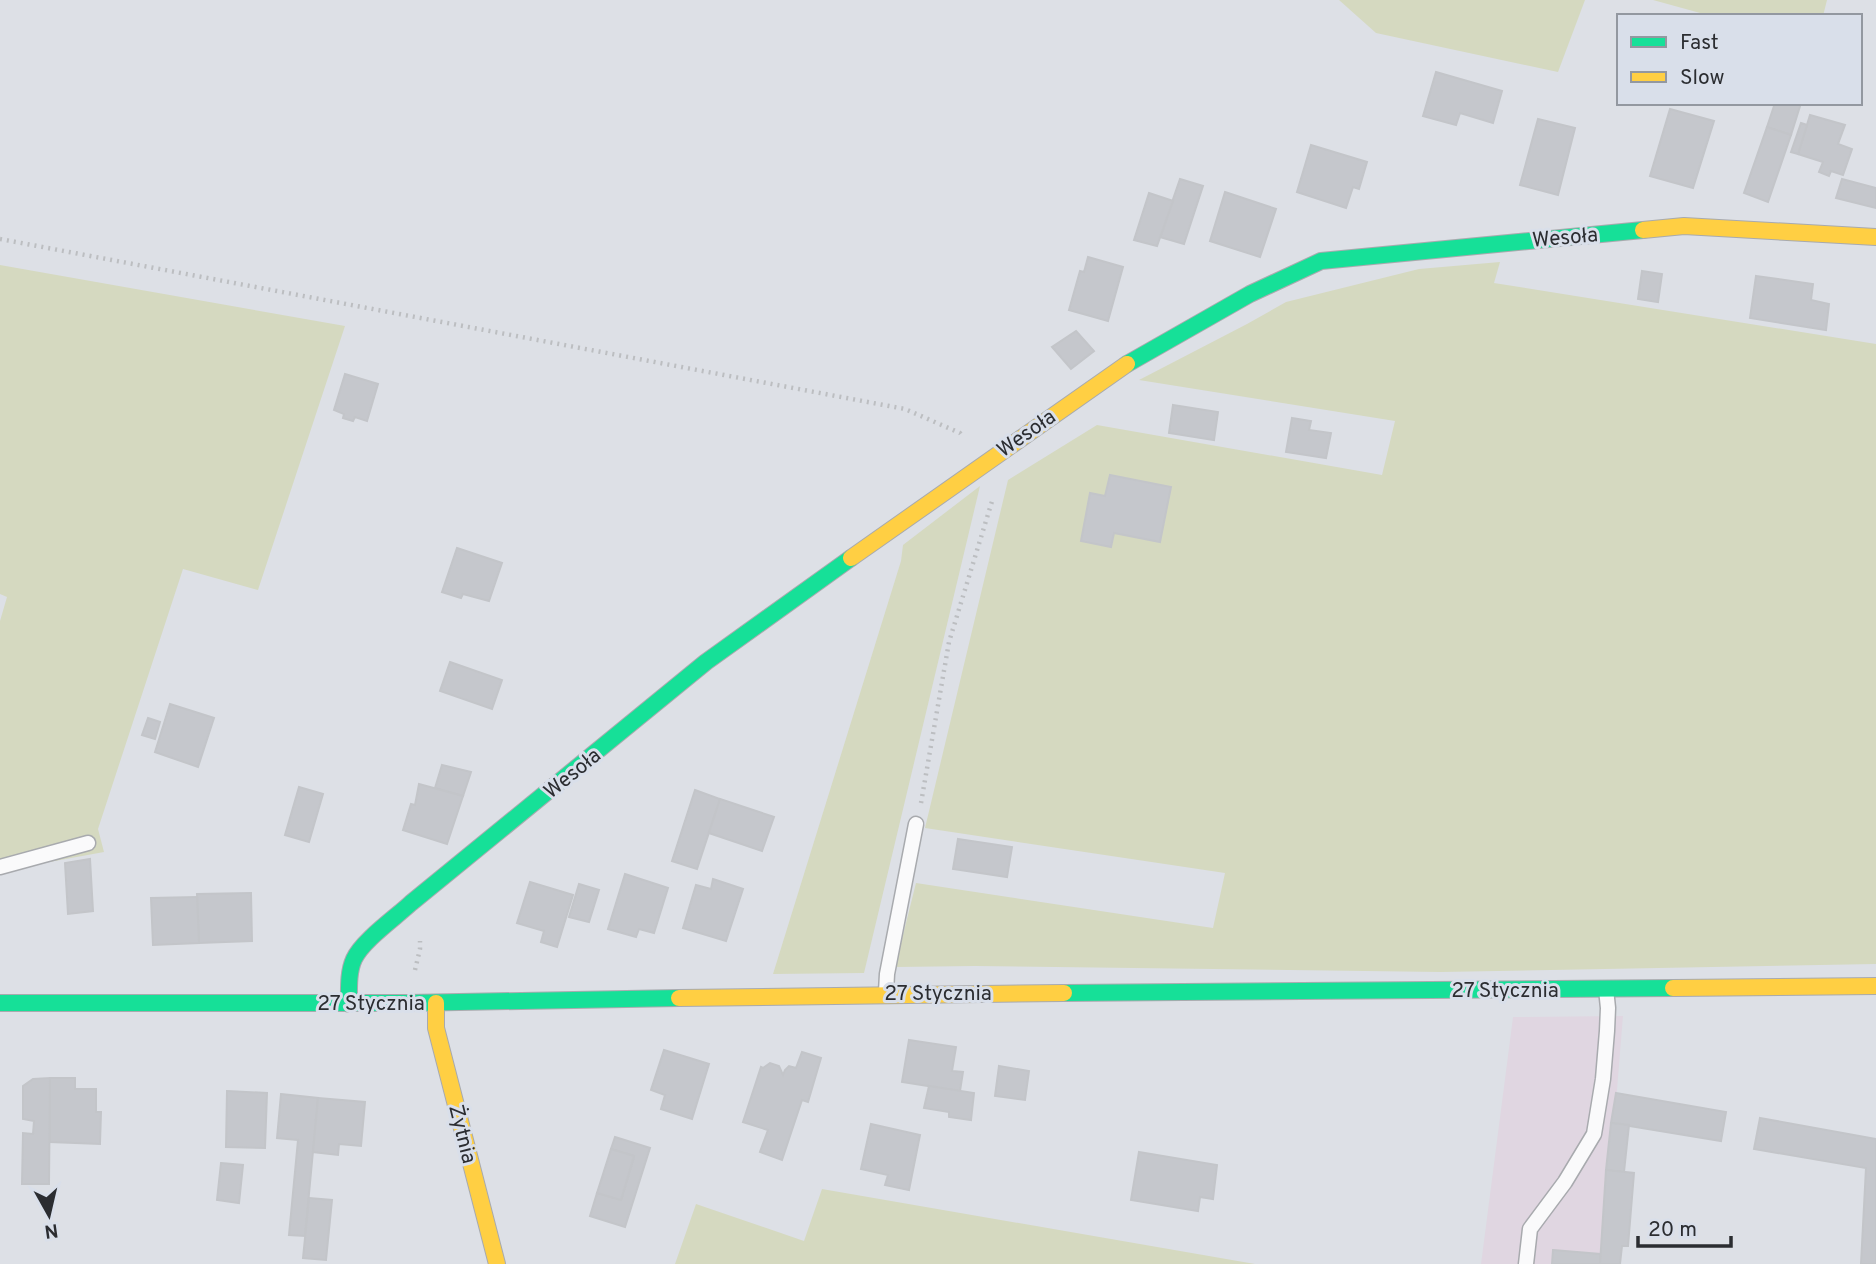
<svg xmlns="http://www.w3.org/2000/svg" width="1876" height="1264" font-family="Overpass,sans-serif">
  <rect width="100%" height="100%" fill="#dde0e6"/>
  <path fill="#e0d6e1" d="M1623,1016L1603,1264H1481L1513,1017Z"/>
  <g fill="#d5d9c0">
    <path d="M1339,0H1585L1558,72L1376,33Z"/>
    <path d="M1653,0H1827L1823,16H1711Z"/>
    <path d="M1500,262L1494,283L1876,344V964L1441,972L975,966L895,967L916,883L1213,928L1225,873L925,828L1008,480L1097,425L1382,475L1395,421L1139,380L1247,324L1286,302L1419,269Z"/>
    <path d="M0,265L345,326L258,590L183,569L98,829L104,852L0,871V621L7,597L0,594Z"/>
    <path d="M980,486L864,973L773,974L901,561L903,545Z"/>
    <path d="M822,1189L1255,1264H675L696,1204L804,1241Z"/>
  </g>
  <g fill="#c5c7cc" stroke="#c3c5c9" stroke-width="2">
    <path d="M1436,72L1502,91L1493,123L1460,113L1456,125L1423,116Z"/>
    <path d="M1775,103H1801L1791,135L1767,127Z"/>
    <path d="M1670,109L1714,121L1693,188L1650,176Z"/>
    <path d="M1810,115L1845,125L1838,144L1852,149L1843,175L1831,171L1829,176L1819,172L1823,162L1798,154Z"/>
    <path d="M1538,119L1575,128L1558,195L1520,185Z"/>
    <path d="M1801,123L1807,125L1798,154L1791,152Z"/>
    <path d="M1767,127L1791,135L1768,202L1744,193Z"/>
    <path d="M1311,145L1367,162L1359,189L1353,187L1346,208L1297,192Z"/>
    <path d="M1180,179L1203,186L1184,244L1160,237Z"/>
    <path d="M1842,179L1876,188V208L1836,198Z"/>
    <path d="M1225,192L1276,209L1260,257L1210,241Z"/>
    <path d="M1149,193L1173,201L1157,246L1134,240Z"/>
    <path d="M1088,257L1123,267L1108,321L1069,310L1080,271L1084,272Z"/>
    <path d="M1642,271L1662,274L1658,302L1638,299Z"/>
    <path d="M1756,276L1813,284L1811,300L1829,304L1826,330L1750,318Z"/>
    <path d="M1076,331L1094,351L1071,369L1052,347Z"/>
    <path d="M345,374L378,384L367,421L355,417L353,421L343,418L344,414L334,410Z"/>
    <path d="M1173,405L1218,412L1214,440L1169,433Z"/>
    <path d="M1292,418L1311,421L1309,430L1331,433L1326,458L1286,452Z"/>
    <path d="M1110,475L1171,487L1160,542L1114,533L1111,547L1081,541L1090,493L1105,496Z"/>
    <path d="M457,548L502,563L489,601L463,594L461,598L442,592Z"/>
    <path d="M450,662L502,680L492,709L440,691Z"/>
    <path d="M170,704L214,718L198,767L155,752Z"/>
    <path d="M148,718L160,722L155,739L142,735Z"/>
    <path d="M442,765L471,772L463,796L435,788Z"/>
    <path d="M419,784L463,796L447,844L403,830L411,804L415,805Z"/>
    <path d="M299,787L323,794L309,842L285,835Z"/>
    <path d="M695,790L720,799L697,869L672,861Z"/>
    <path d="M720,799L774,817L762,851L709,833Z"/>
    <path d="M958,839L1012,847L1007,877L953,869Z"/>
    <path d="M90,859L93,911L68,914L65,863Z"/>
    <path d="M625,874L668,888L654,933L639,929L636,937L608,929Z"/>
    <path d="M713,879L743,889L726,941L683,928L696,885L711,889Z"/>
    <path d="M530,882L573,895L557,947L541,942L544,931L517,923Z"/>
    <path d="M579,884L599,890L589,922L569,917Z"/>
    <path d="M251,893L252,941L199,943L197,894Z"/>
    <path d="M197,897L199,943L153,945L151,898Z"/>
    <path d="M909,1040L956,1047L952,1071L963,1072L960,1091L902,1082Z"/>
    <path d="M664,1050L709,1064L692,1119L661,1109L665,1095L651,1090Z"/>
    <path d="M802,1052L821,1058L808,1102L802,1100L782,1160L760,1152L768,1130L743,1122L761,1067L763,1068L770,1063L779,1066L783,1075L785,1070L789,1066L796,1068Z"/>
    <path d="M999,1066L1029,1071L1025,1100L995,1096Z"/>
    <path d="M50,1078L49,1184H22L23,1133L33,1134L34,1121L23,1119V1086L33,1079Z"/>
    <path d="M50,1078H75V1089H96V1112H101L100,1144L50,1142Z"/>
    <path d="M929,1086L974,1093L971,1120L949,1117V1112L924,1108Z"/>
    <path d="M227,1091L267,1093L265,1148L226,1147Z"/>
    <path d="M1616,1093L1726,1112L1721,1141L1611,1123Z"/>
    <path d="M281,1094L318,1098L305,1236L289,1235L298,1140L277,1138Z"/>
    <path d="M318,1098L365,1102L361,1146L339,1144L338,1155L313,1152Z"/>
    <path d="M1760,1118L1876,1139V1264H1861L1866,1168L1754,1149Z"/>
    <path d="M1611,1123L1629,1125L1624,1172L1606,1170Z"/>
    <path d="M871,1124L920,1135L909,1190L885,1185L888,1175L861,1169Z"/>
    <path d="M615,1137L650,1148L625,1227L590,1216L597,1193L621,1200L634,1156L611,1149Z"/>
    <path d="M611,1149L634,1156L621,1200L597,1193Z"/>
    <path d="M1139,1152L1217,1165L1213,1199L1200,1197L1198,1211L1131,1200Z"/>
    <path d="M221,1163L243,1165L239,1203L217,1200Z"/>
    <path d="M1606,1170L1634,1173L1628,1246H1622L1620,1264H1600Z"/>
    <path d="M309,1198L332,1200L326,1260L303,1258Z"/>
    <path d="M1553,1250L1600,1254V1264H1552Z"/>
  </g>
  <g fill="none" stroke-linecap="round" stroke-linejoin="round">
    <defs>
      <g id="lane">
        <path d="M0,867L88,843"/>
        <path d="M886,992L887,974L916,824"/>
        <path d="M1526,1264L1530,1229L1565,1182L1594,1134L1603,1079L1607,1031L1608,1008L1606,989"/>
      </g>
      <g id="fast">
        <path d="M1127,364L1250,294L1321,261L1643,230"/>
        <path d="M1064,993L1673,988"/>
        <path d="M0,1003H408L679,998"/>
        <path d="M349,1004C349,989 348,972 354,959C362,941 396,917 411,903L706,662L851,558"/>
      </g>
      <g id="slow">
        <path d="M1643,230L1684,226L1876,237"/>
        <path d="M851,558L1127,364"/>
        <path d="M1673,988L1876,986"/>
        <path d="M679,998L1064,993"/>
        <path d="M436,1003V1028L497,1264"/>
      </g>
    </defs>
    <use href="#lane" stroke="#a8aaae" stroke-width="17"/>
    <use href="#fast" stroke="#a8aaae" stroke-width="18"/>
    <use href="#slow" stroke="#a8aaae" stroke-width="18"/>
    <g stroke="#bcbec1" stroke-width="4.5" stroke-dasharray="2 5" stroke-linecap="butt">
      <path d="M0,239L905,409L960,433L963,437"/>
      <path d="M921,803L949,642L993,498"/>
      <path d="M415,970L420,949V941"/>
    </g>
    <use href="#lane" stroke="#fafafb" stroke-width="14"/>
    <use href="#fast" stroke="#16e098" stroke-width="16"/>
    <use href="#slow" stroke="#ffcf43" stroke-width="16"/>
  </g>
  <g text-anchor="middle" stroke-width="6" stroke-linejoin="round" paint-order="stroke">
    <g font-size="21" fill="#2b2d31" stroke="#d9dfea">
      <text transform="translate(1565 237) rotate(-5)" y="7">Wesoła</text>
      <text transform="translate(1026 433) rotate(-35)" y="7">Wesoła</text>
      <text transform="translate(572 773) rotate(-39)" y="7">Wesoła</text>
      <text x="1505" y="997">27 Stycznia</text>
      <text x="938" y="1000">27 Stycznia</text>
      <text x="371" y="1010">27 Stycznia</text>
      <text transform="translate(463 1134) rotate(76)" y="7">Żytnia</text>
    </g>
  </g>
  <rect x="1617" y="14" width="245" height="91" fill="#d9dfea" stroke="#9398a0" stroke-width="2"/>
  <rect x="1631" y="37" width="35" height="10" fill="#16e098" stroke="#9398a0" stroke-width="2"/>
  <text x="1680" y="49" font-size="21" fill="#2b2d31">Fast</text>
  <rect x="1631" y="72" width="35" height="10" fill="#ffcf43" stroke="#9398a0" stroke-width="2"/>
  <text x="1680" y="84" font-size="21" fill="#2b2d31">Slow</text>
  <g transform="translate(49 1215) rotate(172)" stroke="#d9dfea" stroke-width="5" paint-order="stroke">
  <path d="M0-5L12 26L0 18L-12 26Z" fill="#2b2d31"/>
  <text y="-10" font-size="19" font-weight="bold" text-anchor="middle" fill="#2b2d31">N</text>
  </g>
  <path d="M1638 1236v10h93v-10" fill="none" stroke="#2b2d31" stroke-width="3.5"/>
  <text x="1648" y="1236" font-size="21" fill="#2b2d31" stroke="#d9dfea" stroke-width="5" paint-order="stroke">20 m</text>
</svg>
